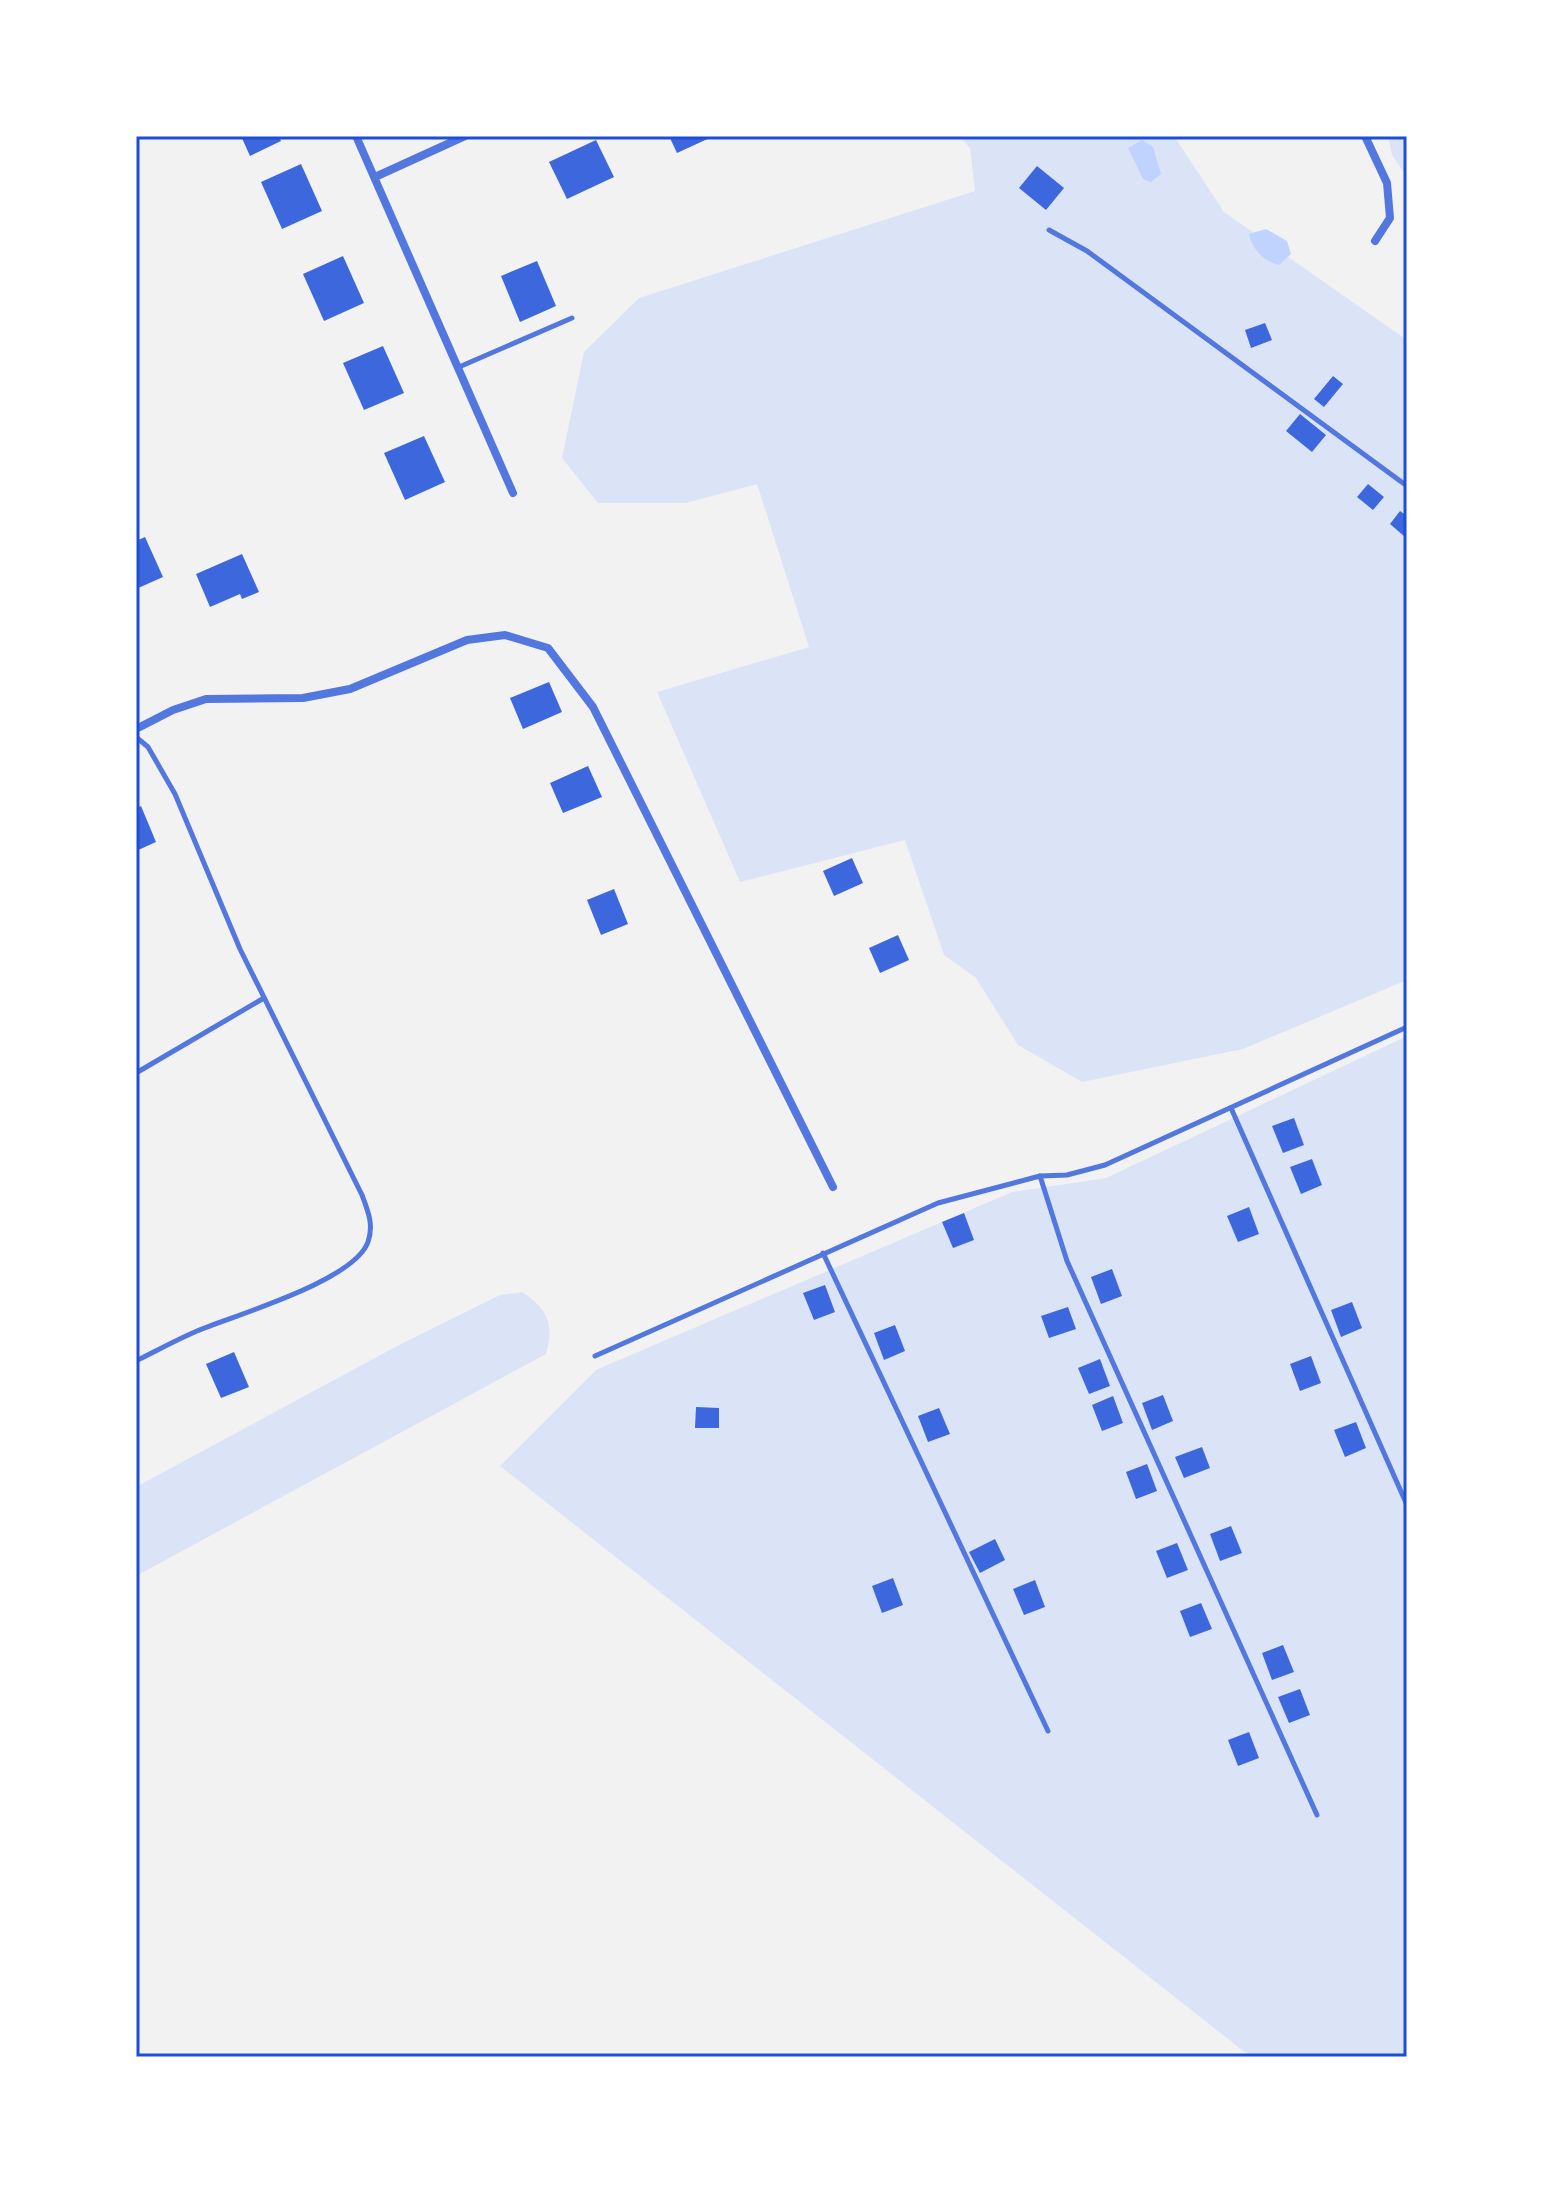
<svg xmlns="http://www.w3.org/2000/svg" width="1543" height="2193" font-family="Literata,serif">
  <rect width="100%" height="100%" fill="#f2f2f2"/>
  <g fill="#dbe4f7">
    <path d="M959,136H1174L1224,212L1407,340V980L1243,1049L1082,1082L1018,1045L976,978L944,955L905,840L740,882L657,692L809,647L757,484L686,503H598L562,458L584,352L639,298L975,191L970,148Z"/>
    <path d="M1388,136H1407V177L1392,155Z"/>
    <path d="M1407,1036V2057H1251L500,1466L596,1370L1012,1192L1106,1178Z"/>
    <path d="M522,1292C547,1308 555,1324 546,1354L136,1576V1487L397,1346L500,1295Z"/>
  </g>
  <g fill="#bfd3fe">
    <path d="M1142,140L1153,147L1161,174L1151,182L1143,179L1128,148Z"/>
    <path d="M1266,229L1287,241L1291,254L1279,265C1262,260 1253,250 1249,234Z"/>
  </g>
  <g fill="#3d67dc">
    <path d="M241,136H279L281,141L250,156Z"/>
    <path d="M669,136H714L677,153Z"/>
    <path d="M596,140L614,177L567,199L549,162Z"/>
    <path d="M301,164L322,211L282,229L261,182Z"/>
    <path d="M1037,166L1064,188L1046,210L1019,188Z"/>
    <path d="M343,256L364,303L324,321L303,274Z"/>
    <path d="M537,261L556,306L520,322L501,276Z"/>
    <path d="M1265,323L1272,340L1251,348L1245,330Z"/>
    <path d="M383,346L404,393L364,410L343,363Z"/>
    <path d="M1333,376L1343,384L1324,407L1314,399Z"/>
    <path d="M1300,414L1326,435L1312,452L1286,431Z"/>
    <path d="M424,436L445,482L405,500L384,453Z"/>
    <path d="M1368,484L1384,497L1373,510L1357,497Z"/>
    <path d="M1400,511L1407,516L1405,537L1390,524Z"/>
    <path d="M145,537L163,577L136,589V541Z"/>
    <path d="M242,554L259,592L242,599L240,594L210,607L196,574Z"/>
    <path d="M549,682L562,712L523,729L510,698Z"/>
    <path d="M588,766L602,797L563,813L550,783Z"/>
    <path d="M141,806L156,842L136,851V808Z"/>
    <path d="M852,858L863,883L834,896L823,871Z"/>
    <path d="M614,889L628,924L601,935L587,900Z"/>
    <path d="M898,935L909,960L880,973L869,948Z"/>
    <path d="M1294,1118L1304,1145L1283,1153L1272,1126Z"/>
    <path d="M1312,1159L1322,1185L1301,1194L1290,1167Z"/>
    <path d="M1249,1207L1259,1234L1238,1242L1227,1216Z"/>
    <path d="M964,1213L974,1240L953,1248L942,1222Z"/>
    <path d="M1112,1269L1122,1296L1101,1304L1091,1277Z"/>
    <path d="M825,1285L835,1312L814,1320L803,1293Z"/>
    <path d="M1352,1302L1362,1328L1341,1337L1331,1310Z"/>
    <path d="M1068,1307L1076,1329L1049,1338L1041,1316Z"/>
    <path d="M895,1325L905,1351L884,1360L874,1333Z"/>
    <path d="M234,1352L249,1387L221,1398L206,1364Z"/>
    <path d="M1311,1356L1321,1383L1300,1391L1290,1364Z"/>
    <path d="M1100,1359L1110,1386L1089,1394L1078,1368Z"/>
    <path d="M1163,1395L1173,1421L1152,1430L1142,1403Z"/>
    <path d="M1113,1396L1123,1423L1102,1431L1092,1405Z"/>
    <path d="M696,1407L719,1408V1428H695Z"/>
    <path d="M939,1408L950,1434L928,1442L918,1416Z"/>
    <path d="M1356,1422L1366,1448L1345,1457L1334,1430Z"/>
    <path d="M1202,1447L1210,1468L1184,1478L1175,1457Z"/>
    <path d="M1147,1464L1157,1491L1136,1499L1126,1472Z"/>
    <path d="M1231,1526L1242,1553L1220,1561L1210,1534Z"/>
    <path d="M995,1539L1005,1560L980,1573L969,1552Z"/>
    <path d="M1177,1543L1188,1570L1167,1578L1156,1551Z"/>
    <path d="M893,1578L903,1605L882,1613L872,1586Z"/>
    <path d="M1035,1580L1045,1607L1024,1615L1013,1589Z"/>
    <path d="M1201,1603L1212,1629L1190,1637L1180,1611Z"/>
    <path d="M1283,1645L1294,1672L1272,1680L1262,1653Z"/>
    <path d="M1300,1689L1310,1715L1289,1723L1278,1697Z"/>
    <path d="M1249,1732L1259,1758L1238,1766L1228,1740Z"/>
  </g>
  <g fill="none" stroke-linecap="round" stroke-linejoin="round">
    <g stroke="#5277de" stroke-width="5">
      <path d="M1049,230L1087,251L1407,486"/>
      <path d="M459,367L572,318"/>
      <path d="M136,737L148,747L175,794L240,949L362,1195C368,1211 374,1225 368,1242C354,1281 235,1315 197,1331C176,1340 156,1351 136,1361"/>
      <path d="M136,1073L264,998"/>
      <path d="M1231,1108L1407,1505"/>
      <path d="M1040,1176L1067,1261L1317,1815"/>
      <path d="M823,1253L1048,1731"/>
      <path d="M595,1356L938,1203L1040,1176L1067,1175L1105,1165L1407,1027"/>
    </g>
    <g stroke="#5277de" stroke-width="8">
      <path d="M356,136L513,493"/>
      <path d="M1365,136L1387,183L1390,218L1375,241"/>
      <path d="M375,177L465,136"/>
      <path d="M136,729L173,710L206,699L303,698L350,689L467,640L505,635L548,648L593,707L833,1187"/>
    </g>
  </g>
  <rect width="1543" height="2193" fill="none" stroke="#ffffff" stroke-width="276"/>
  <rect x="138" y="138" width="1267" height="1917" fill="none" stroke="#1d4ed8" stroke-width="3"/>
</svg>
